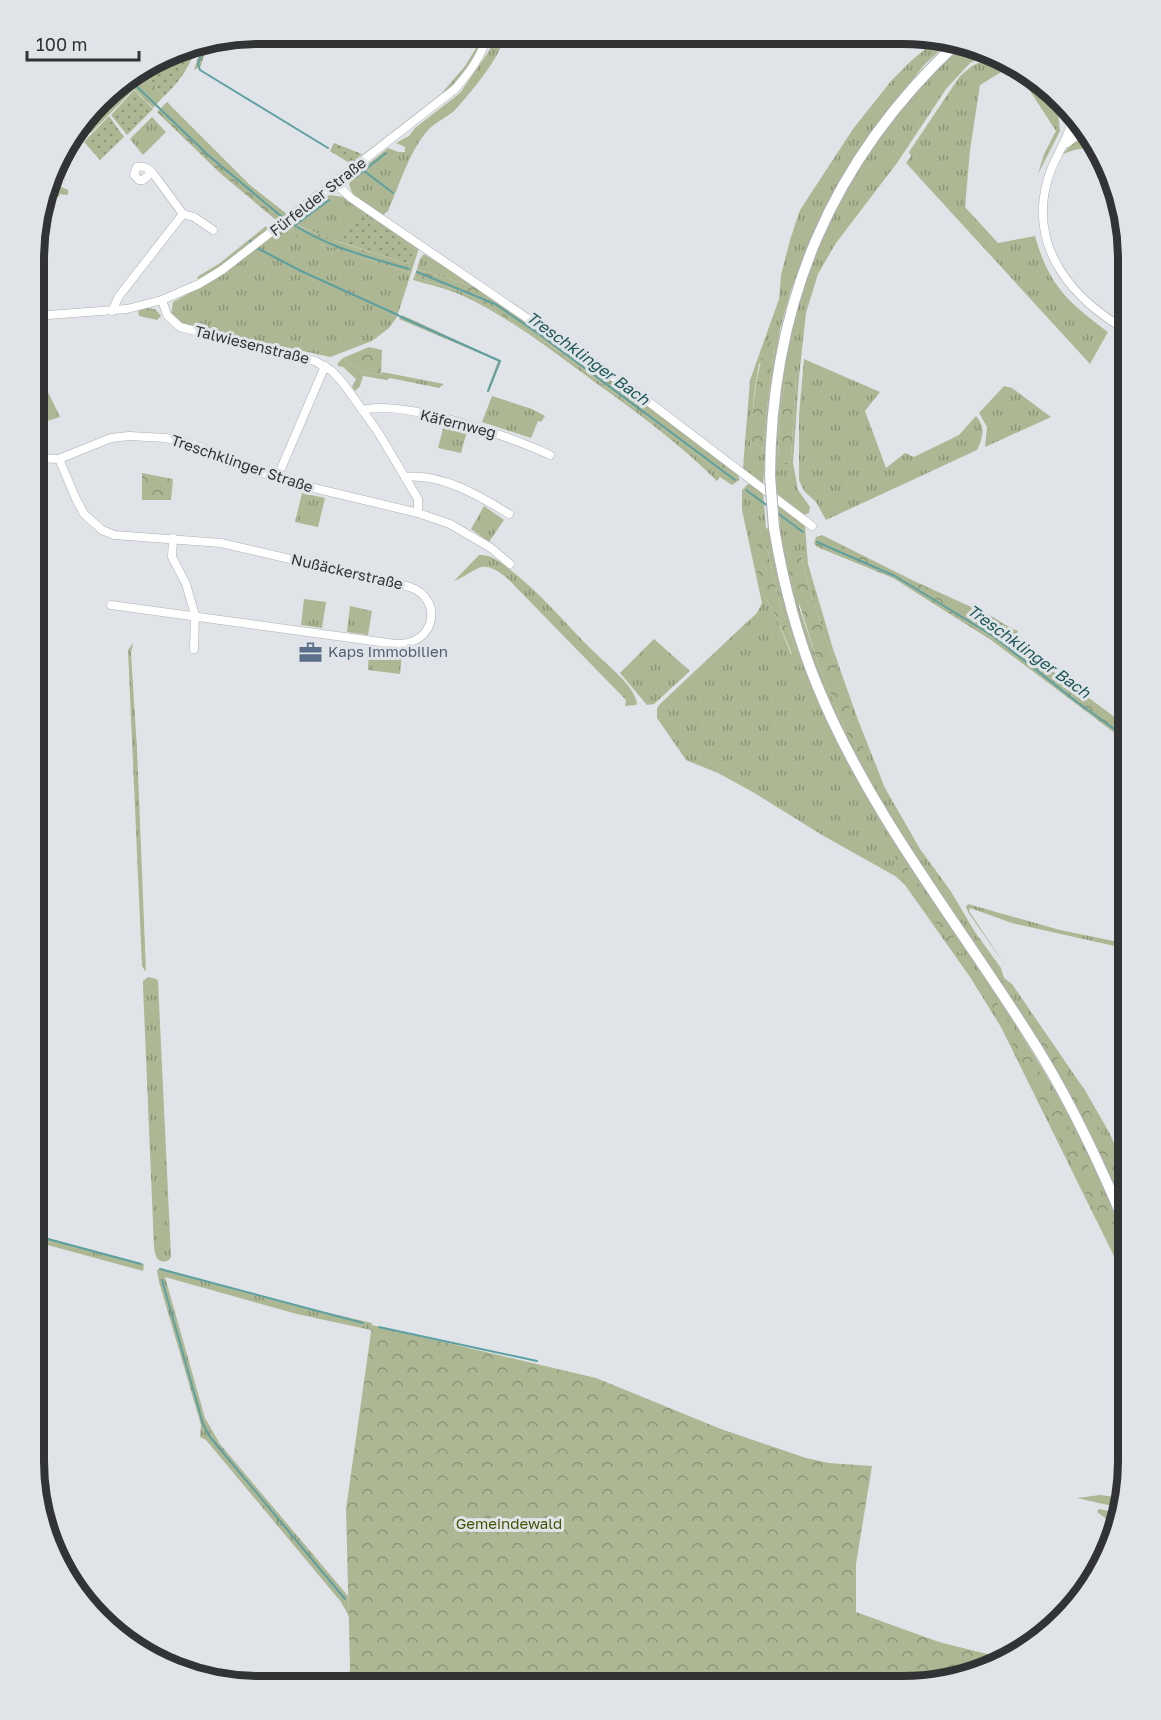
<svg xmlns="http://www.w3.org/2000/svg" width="1161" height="1720" font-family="'Golos Text',sans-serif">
  <defs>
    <pattern id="grass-tufts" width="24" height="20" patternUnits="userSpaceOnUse" patternTransform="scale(1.5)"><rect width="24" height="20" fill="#adb793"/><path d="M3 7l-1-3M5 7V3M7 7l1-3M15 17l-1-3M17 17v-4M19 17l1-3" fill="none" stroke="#8d9579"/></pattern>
    <pattern id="forest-crowns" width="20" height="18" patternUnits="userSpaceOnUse" patternTransform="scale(1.5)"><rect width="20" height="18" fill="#adb793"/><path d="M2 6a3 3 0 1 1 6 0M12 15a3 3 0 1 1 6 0" fill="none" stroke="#8d9579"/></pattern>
    <pattern id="wetland-marsh" width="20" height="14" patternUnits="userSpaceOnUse" patternTransform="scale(1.5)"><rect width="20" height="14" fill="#adb793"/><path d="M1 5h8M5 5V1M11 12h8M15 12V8" fill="none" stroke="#8d9579"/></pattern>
    <pattern id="garden-dots" width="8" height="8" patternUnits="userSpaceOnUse" patternTransform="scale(1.5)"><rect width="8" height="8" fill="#adb793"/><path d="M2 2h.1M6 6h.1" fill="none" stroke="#8d9579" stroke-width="1.8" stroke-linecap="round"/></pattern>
  </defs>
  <rect width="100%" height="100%" fill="#e0e4e8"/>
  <g fill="url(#grass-tufts)" fill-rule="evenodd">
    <path d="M478,34H480V44L476,56L453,88L279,223L277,221L441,94L465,66L476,48Z"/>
    <path d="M496,34H506C499,59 473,90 455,110C448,117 437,121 429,129C409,151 400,184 388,211L383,215L353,195L349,184L354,175L388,148L398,152H405V147L396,143L409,136L415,128L460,93L489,51Z"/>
    <path d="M940,37L951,40L925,64L887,112L847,168L823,212L791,290L780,329L770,392L763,485L743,468L750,380L779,299L781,275L790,240L800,210L853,129L891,81L912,60ZM774,348L762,453L758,456H752L750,451L754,394L759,364Z"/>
    <path d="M966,44L992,52L970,63L946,89L897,163L836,243L818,274L806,313L799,377L793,463L798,490L810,507L809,513L804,515L776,495V479H775C774,385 796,276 843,194C859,165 879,139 900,112C917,91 943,59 966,44ZM792,373L796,376L791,458L788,464L778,457L781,402L786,377Z"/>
    <path d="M996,54L1035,77L1058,112L1060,131L1038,174L1044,154L1056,131L1013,65L980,85L970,150L965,207L998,243L1035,236C1049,286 1068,302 1108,332L1090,364L906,163L911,156L909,152L960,76L972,66Z"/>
    <path d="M152,117L166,132L143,155L130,139Z"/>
    <path d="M1089,134L1095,145C1083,150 1074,148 1062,155L1074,141Z"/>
    <path d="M330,195L343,197L419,248L397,317L389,328L372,341L330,357L186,325L176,321L171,315L173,302L224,274L321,199ZM365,216L416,250L408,264L409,273L298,237L293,231L297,225L331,239Z"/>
    <path d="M266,226L270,230L219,269L199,280L197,277L220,263Z"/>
    <path d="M424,254L481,289L417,269L420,259Z"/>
    <path d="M414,277L460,291L476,299L551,346L703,459L720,477L717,481C680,444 638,413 596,383C555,353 508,316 461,295C446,288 429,285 413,280Z"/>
    <path d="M146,308L155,309L161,316L157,320L139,316L138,311Z"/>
    <path d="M402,315L501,361L489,392L487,391L498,361L399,319Z"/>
    <path d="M343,358L360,371L381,375L382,372L444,384L439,388L390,378L387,380L363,376L360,386L355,391L352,387L356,379L343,367L338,366V363Z"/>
    <path d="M804,359L880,392L865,411L886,468L905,453L914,457L959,435L976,416C986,427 983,438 977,450L826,520L816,502L804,491L799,480V415Z"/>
    <path d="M1004,386L1012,388L1051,417L985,447L987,427L979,413Z"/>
    <path d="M35,389L47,390L60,417L35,425Z"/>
    <path d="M492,396L532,409L545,416L541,422L538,421L531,438L482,422Z"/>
    <path d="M444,425L467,431L461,453L438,448Z"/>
    <path d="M748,484H752L763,492L766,528L769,529C783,629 822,725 876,811C950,931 1037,1043 1097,1171C1105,1189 1126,1229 1128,1246C1129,1260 1128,1274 1128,1287L1111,1250L1001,1027L970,977L905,885L895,876L822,835L751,791L718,773L686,760L657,718V708L660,704L746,623L757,613L762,603L742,510V490ZM767,547L781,610L796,650L791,654L775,614L762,593Z"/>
    <path d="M302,493L325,498L318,527L295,522Z"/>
    <path d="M778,504L805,526L808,564L833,649L858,720L885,788L920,849L950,890L975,932L1001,968L1004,978L1012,984L1086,1092L1109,1132L1128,1174V1217L1093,1139L876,794C853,752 830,710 813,665C797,624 788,580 779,536H781ZM801,554L809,589L836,668L846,732L818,663L799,607Z"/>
    <path d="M484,506L504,520L489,542L471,529Z"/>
    <path d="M479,555C490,555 496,559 504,565C537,589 564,622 593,651C606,664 634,685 637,703L636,705L625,706L626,700L507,578C480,556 479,571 454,581Z"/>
    <path d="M304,599L326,602L322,628L301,625Z"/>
    <path d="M350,606L372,611L368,635L347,632Z"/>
    <path d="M989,615C999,620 1007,627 1018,631L1015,643L987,618Z"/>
    <path d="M654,639L690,671L654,704L647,705L620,673Z"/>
    <path d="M133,643L131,654L137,749L146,972L142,966L128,650Z"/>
    <path d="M369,648L400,651L402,654L400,674L368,670Z"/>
    <path d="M968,904L1060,930L1128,944V949L1012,923L970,908L969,911L1005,965L968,912L966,907Z"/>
    <path d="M148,977L156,979L158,981L171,1257L169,1260C158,1265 155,1257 154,1247L143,986V981Z"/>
    <path d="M33,1234L144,1264L143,1271L33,1241Z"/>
    <path d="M160,1268L303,1307L372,1323L371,1330L297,1314L165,1277L205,1418L220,1444L348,1596L349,1616L341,1602L206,1440L200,1437L201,1425L159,1282L157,1270Z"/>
    <path d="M1100,1495L1123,1498L1121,1508L1077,1498Z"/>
    <path d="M1099,1509L1120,1513L1118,1522L1108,1520L1097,1512Z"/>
  </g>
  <g fill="url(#forest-crowns)">
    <path d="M258,33H302L262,40L247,35Z"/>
    <path d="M143,69L163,97L153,108L134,89L91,133L78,128L110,89Z"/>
    <path d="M167,102L250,185L287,214L277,221L220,173L157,112Z"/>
    <path d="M296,225L342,243L408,264L409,273L297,237L293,231Z"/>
    <path d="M417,269L481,289L656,410L738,474L739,480L732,485L720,477L703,459L551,346L476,299L460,291L414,277Z"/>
    <path d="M771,342L774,348L762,453L758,456H752L750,452C752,415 754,379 766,344Z"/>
    <path d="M369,347L382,350L381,375L360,371L343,358Z"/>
    <path d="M792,373L796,376L791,458L788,464H781L778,457L781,402L786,377Z"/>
    <path d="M142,473L173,479L171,500H142Z"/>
    <path d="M822,535L914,581L989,615L988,618L1015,643L1128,727V743L991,640L893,578L817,547L814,543L816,537Z"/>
    <path d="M759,544H764L767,547L781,610L796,650L800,667L798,668L775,614L762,593L753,554L755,546Z"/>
    <path d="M793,550L801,554L809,589L870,767H867L846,732L818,663L787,565L790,551Z"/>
    <path d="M896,856L901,858L949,929L962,949L963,954L958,953L898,872L893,857Z"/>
    <path d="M994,998C1043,1070 1083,1150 1117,1230L1114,1238L1109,1239L999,1018L989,1001Z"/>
    <path d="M1033,1028L1044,1036L1064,1067L1086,1104L1116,1160L1128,1188V1214C1102,1151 1068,1093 1035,1034Z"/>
    <path d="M1120,1250L1124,1251L1128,1258V1279L1117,1254Z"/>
    <path d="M372,1325L596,1378L721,1429L806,1458L829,1463L872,1466L856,1564V1612L939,1642L1007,1659L989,1670L903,1687L349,1685L350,1666L346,1509Z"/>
  </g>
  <path fill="url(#wetland-marsh)" d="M208,41L201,66L194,70L203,42Z"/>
  <g fill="url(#garden-dots)">
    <path d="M199,43C189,66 182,80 163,97L143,69L186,45Z"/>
    <path d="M134,90L153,109L127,135L111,115Z"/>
    <path d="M109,116L124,137L100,160L84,142Z"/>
    <path d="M334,143L362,154L351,164L330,151Z"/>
    <path d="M53,183L68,190V195L60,194L59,197L52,194Z"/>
    <path d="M365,215L416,250L408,264L331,239Z"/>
  </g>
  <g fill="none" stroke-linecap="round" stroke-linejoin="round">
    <g stroke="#5ea0a2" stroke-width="2">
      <path d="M251,34L262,36L289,33"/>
      <path d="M205,42L198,64L200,70L328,148"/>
      <path d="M128,78L208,155L281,216"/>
      <path d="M363,170L393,193"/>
      <path d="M356,177L386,153"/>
      <path d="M291,223C327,247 368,257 409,269"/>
      <path d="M295,225L329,200"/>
      <path d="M250,241L251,242"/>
      <path d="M259,249L301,271L398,315"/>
      <path d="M417,272L495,304L539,334L735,480"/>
      <path d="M399,316L500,361L488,391"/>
      <path d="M746,490L769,507"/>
      <path d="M776,512L803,532"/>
      <path d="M817,542L895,576L993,636L1077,702L1128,739"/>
      <path d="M33,1235L141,1264"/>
      <path d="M160,1269L363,1323"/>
      <path d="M162,1280L203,1424L210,1437L345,1599"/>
      <path d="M379,1327L537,1361"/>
    </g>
    <defs>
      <g id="street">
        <path d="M1074,114C1070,139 1053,157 1047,182C1029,249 1073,300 1128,331"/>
        <path d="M1067,143L1086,129"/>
        <path d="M152,172L143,180H139L134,175L137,167C145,165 150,170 155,176L183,214"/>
        <path d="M52,178L60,180"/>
        <path d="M336,184L351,198L637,393L812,526"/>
        <path d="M162,300L167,315L180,327L315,361L332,371L343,383L378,432L418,499V513"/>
        <path d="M112,311L119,296L183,214L194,217L213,230"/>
        <path d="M35,316L127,309L162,300L199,284L222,270L455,89C469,73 483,55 487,34"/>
        <path d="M362,410C402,399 511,436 550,455"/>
        <path d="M35,458L59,459L111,438L129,436L166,438L198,446L258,472L297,484L418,513L450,524L491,548L510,564"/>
        <path d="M59,459L76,499L84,514L102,530L114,535L221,543L410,587C444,599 436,646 395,644L111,605"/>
        <path d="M405,477C441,473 480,496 509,514"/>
        <path d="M277,478L325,366"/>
        <path d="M173,538L172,557L186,584L195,615L194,649"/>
      </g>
      <g id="secondary">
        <path d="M770,476C771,303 831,160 958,42"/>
        <path d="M774,528C783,582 796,634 817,685C872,820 967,933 1042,1056C1076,1112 1103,1171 1128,1231"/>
      </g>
    </defs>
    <use href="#street" stroke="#acb0b4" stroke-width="9"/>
    <use href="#secondary" stroke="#acb0b4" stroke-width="12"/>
    <use href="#street" stroke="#fff" stroke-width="8"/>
    <use href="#secondary" stroke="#fff" stroke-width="10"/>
    <defs>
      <path id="secondary-bridge" d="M770,476L774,528"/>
    </defs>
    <use href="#secondary-bridge" stroke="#acb0b4" stroke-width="12" stroke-linecap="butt"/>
    <use href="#secondary-bridge" stroke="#fff" stroke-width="10"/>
  </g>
  <defs>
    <symbol id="office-bare" viewBox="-9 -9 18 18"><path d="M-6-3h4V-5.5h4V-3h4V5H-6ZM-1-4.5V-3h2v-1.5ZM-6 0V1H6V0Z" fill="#5c6f8a" stroke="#e0e4e8" stroke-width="2.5" paint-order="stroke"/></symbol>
  </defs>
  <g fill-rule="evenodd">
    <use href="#office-bare" x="294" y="636" width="33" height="33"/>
  </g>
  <g text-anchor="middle" stroke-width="6" stroke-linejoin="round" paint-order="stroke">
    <g font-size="15" fill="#313334" stroke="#e0e4e8">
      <text transform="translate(318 197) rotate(-38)" y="5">Fürfelder Straße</text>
      <text transform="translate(252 345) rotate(14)" y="5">Talwiesenstraße</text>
      <text transform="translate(458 424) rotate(14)" y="5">Käfernweg</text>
      <text transform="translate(242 464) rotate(19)" y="5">Treschklinger Straße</text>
      <text transform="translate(347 572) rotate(13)" y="5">Nußäckerstraße</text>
    </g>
    <g font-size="15" fill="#4e5e75" stroke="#e0e4e8" text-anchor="start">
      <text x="328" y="657">Kaps Immobilien</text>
    </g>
    <g font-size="15" fill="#465303" stroke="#e0e4e8">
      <text x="509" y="1529">Gemeindewald</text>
    </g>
    <g font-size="16" font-style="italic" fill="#1e5759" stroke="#e0e4e8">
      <text transform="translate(588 358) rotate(36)" y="6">Treschklinger Bach</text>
      <text transform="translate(1029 651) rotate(36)" y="6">Treschklinger Bach</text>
    </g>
  </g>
  <path d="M0 0H1161V1720H0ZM259 44H903A215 215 0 0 1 1118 259V1461A215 215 0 0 1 903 1676H259A215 215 0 0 1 44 1461V259A215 215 0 0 1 259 44Z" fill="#e0e4e8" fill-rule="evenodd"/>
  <path fill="none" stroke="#313334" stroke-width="8" d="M259 44H903A215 215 0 0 1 1118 259V1461A215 215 0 0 1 903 1676H259A215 215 0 0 1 44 1461V259A215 215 0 0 1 259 44Z"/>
  <path d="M27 51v9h112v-9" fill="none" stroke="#313334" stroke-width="3"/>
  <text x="36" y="51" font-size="18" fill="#313334" stroke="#e0e4e8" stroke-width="4.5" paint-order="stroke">100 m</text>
</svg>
